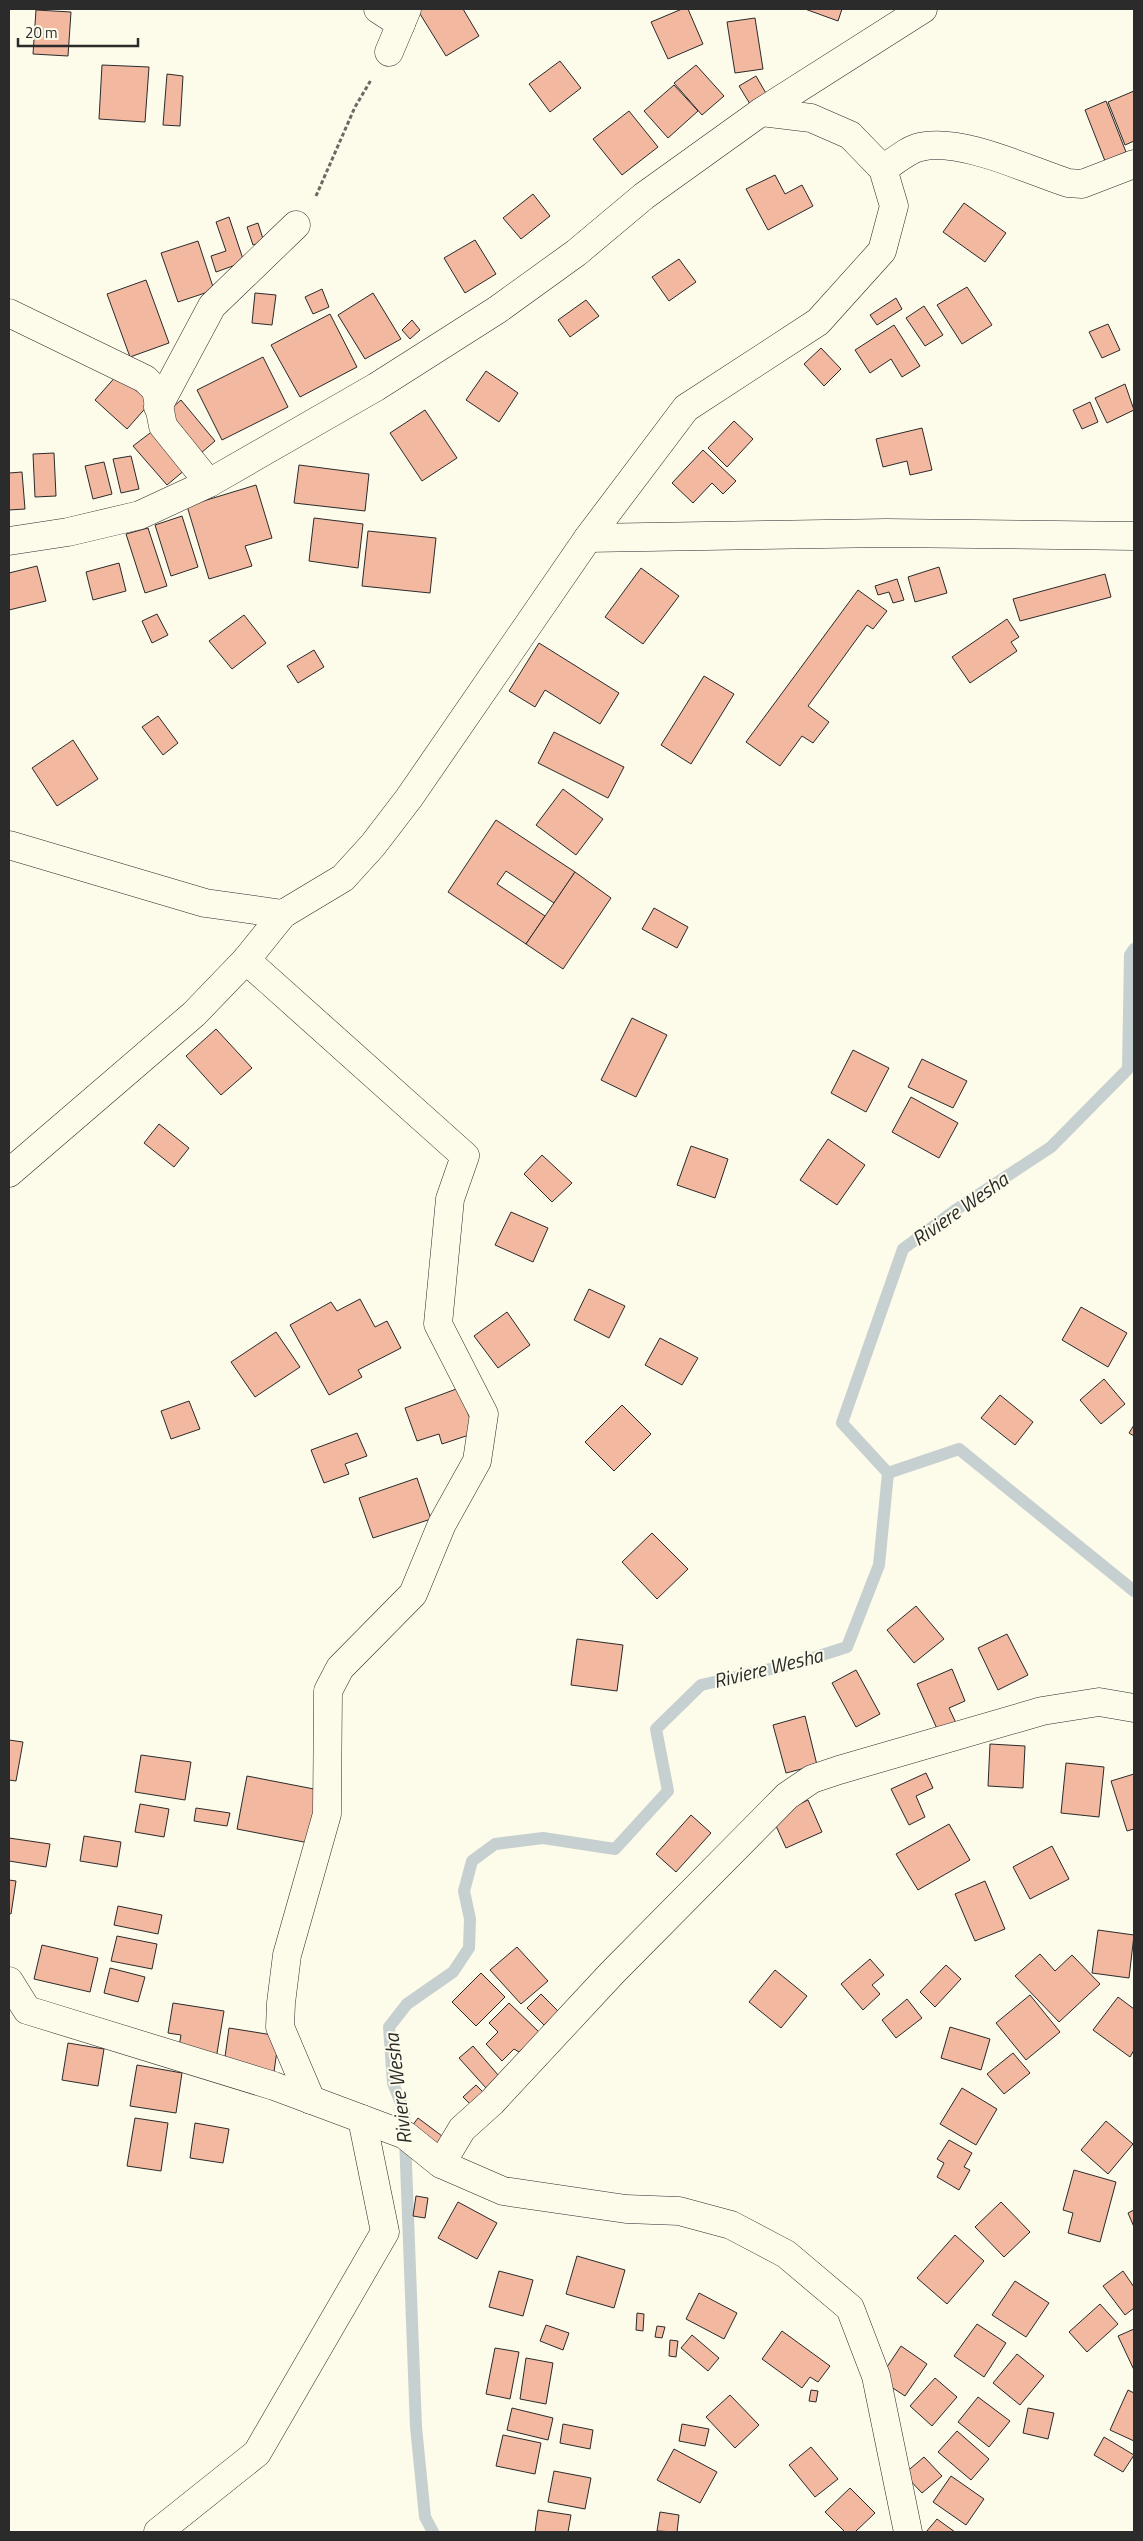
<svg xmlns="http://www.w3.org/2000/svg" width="1143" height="2541" font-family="'Titillium Web',sans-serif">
  <rect width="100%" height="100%" fill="#fdfbea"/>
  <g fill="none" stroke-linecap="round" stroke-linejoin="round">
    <g stroke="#c7d0d0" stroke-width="12">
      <path d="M888,1473L959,1449L1134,1591"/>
      <path d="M433,2532L425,2517L416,2427L404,2111L393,2083L389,2027L407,2004L453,1972L469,1948L470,1919L464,1891L472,1861L495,1844L543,1838L615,1849L668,1791L656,1729L701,1685L797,1663L847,1647L879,1565L888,1473L842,1423L903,1249L954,1211L1051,1147L1128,1069L1130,955L1134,949"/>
    </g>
  </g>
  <g fill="#f2b8a0" stroke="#2b2b2b">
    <path d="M417,9H463L479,36L446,56Z"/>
    <path d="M682,9H688L703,44L668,59L651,22Z"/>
    <path d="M805,9H842L838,21Z"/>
    <path d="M36,10L71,12L68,56L33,54Z"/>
    <path d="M755,18L763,69L735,73L727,22Z"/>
    <path d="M560,61L581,88L550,112L529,84Z"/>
    <path d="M102,65L149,67L145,122L99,119Z"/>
    <path d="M696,65L724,96L702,115L674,83Z"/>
    <path d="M167,74L183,76L180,126L163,125Z"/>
    <path d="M756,76L767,95L750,104L739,86Z"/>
    <path d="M674,85L698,111L668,138L644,111Z"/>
    <path d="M1134,91V141L1125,145L1108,102Z"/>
    <path d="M1106,101L1126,152L1105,161L1085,110Z"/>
    <path d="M629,111L658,147L622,175L593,139Z"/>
    <path d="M775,175L785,194L802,185L813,206L768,230L746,189Z"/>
    <path d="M533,194L550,216L521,239L503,218Z"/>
    <path d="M964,203L1006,233L985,262L943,232Z"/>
    <path d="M229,217L244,262L216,272L211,256L226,251L216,222Z"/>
    <path d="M258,223L264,242L253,245L247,227Z"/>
    <path d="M475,240L496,274L465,293L444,258Z"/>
    <path d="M198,241L214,290L178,302L161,253Z"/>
    <path d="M679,259L696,282L669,301L652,277Z"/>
    <path d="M146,280L169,343L130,357L107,294Z"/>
    <path d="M967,287L992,325L962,344L937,305Z"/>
    <path d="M322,289L329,307L313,314L305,297Z"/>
    <path d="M255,293L276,295L272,325L252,323Z"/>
    <path d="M373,293L401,339L365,359L338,315Z"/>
    <path d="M896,298L902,309L877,325L870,315Z"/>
    <path d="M586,300L599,316L570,337L558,320Z"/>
    <path d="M924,306L943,335L925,346L906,318Z"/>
    <path d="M330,314L357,367L300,397L271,345Z"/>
    <path d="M412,320L420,330L410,339L402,330Z"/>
    <path d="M1108,324L1120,350L1102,358L1089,332Z"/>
    <path d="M894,325L920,366L902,377L891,359L870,373L855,350Z"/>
    <path d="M821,348L841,369L824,386L804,364Z"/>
    <path d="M263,357L288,407L222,440L197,390Z"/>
    <path d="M486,371L518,393L499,422L466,400Z"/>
    <path d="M118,374L150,403L127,429L95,400Z"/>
    <path d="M1125,384L1134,410L1107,423L1095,398Z"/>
    <path d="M181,400L215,441L201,453L166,413Z"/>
    <path d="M1090,402L1098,422L1082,429L1073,410Z"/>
    <path d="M425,410L457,458L422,481L390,433Z"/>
    <path d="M734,421L753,439L727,467L708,448Z"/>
    <path d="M922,428L932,470L910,475L907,461L883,467L876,439Z"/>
    <path d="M154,430L186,469L167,485L133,446Z"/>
    <path d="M703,450L736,481L723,494L712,483L693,503L672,483Z"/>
    <path d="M54,453L56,496L35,497L33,454Z"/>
    <path d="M131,456L139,489L121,493L113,459Z"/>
    <path d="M104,462L112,494L93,499L85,466Z"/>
    <path d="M299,465L369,474L365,511L294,503Z"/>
    <path d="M22,472L25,509L9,510V473Z"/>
    <path d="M256,485L272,538L245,546L252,566L209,579L187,506Z"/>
    <path d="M182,516L198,567L171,576L155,525Z"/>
    <path d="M314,518L363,524L358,568L309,561Z"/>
    <path d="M148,528L167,586L145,593L126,534Z"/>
    <path d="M368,531L436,538L430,593L362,586Z"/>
    <path d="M119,563L126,591L93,600L86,572Z"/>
    <path d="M37,566L46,601L9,610V573Z"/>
    <path d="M939,567L947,593L915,602L908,577Z"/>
    <path d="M641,568L679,596L643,644L605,617Z"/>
    <path d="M1105,574L1111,597L1020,621L1013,599Z"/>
    <path d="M897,579L904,600L893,603L889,592L878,595L875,586Z"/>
    <path d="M858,590L887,611L873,629L867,625L808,706L829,722L813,743L802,736L780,766L746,742Z"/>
    <path d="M157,614L168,635L152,643L142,621Z"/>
    <path d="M244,615L266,643L232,669L209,641Z"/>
    <path d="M1007,619L1019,637L1011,642L1017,651L970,683L952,657Z"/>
    <path d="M539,643L619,693L600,724L545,690L535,707L509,691Z"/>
    <path d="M314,650L324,667L298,683L287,666Z"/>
    <path d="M704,676L734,694L691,764L661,745Z"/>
    <path d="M158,716L178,743L163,755L142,727Z"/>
    <path d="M554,732L624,767L608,798L538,763Z"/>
    <path d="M73,740L98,779L57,806L32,768Z"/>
    <path d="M563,789L603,819L576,855L536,825Z"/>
    <path d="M496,820L575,872L554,903L506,871L497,884L545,916L526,944L448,892Z"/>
    <path d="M575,872L611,898L563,969L526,944Z"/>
    <path d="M654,908L688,927L677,948L642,929Z"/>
    <path d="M632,1018L667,1035L636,1097L601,1080Z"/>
    <path d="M216,1029L252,1068L221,1095L186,1056Z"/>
    <path d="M853,1050L889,1068L866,1112L831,1093Z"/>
    <path d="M922,1059L967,1081L953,1108L908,1087Z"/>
    <path d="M911,1097L958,1123L939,1158L892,1132Z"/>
    <path d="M159,1124L189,1148L174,1167L144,1143Z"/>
    <path d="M828,1139L865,1165L837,1205L800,1180Z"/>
    <path d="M691,1146L728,1159L715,1198L677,1185Z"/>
    <path d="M542,1155L572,1183L552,1202L524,1174Z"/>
    <path d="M511,1212L548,1228L533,1262L495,1245Z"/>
    <path d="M589,1289L625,1306L609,1338L574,1320Z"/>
    <path d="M360,1299L375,1327L387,1321L401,1348L358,1370L362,1377L329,1395L290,1325L331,1302L337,1311Z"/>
    <path d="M1081,1307L1127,1333L1108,1367L1062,1340Z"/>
    <path d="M507,1312L530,1345L498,1368L474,1336Z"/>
    <path d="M276,1332L300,1367L255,1397L231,1362Z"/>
    <path d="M660,1338L698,1358L682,1385L645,1365Z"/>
    <path d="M1104,1379L1125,1404L1101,1424L1080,1400Z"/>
    <path d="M459,1388L475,1433L442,1444L439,1434L417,1441L405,1408Z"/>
    <path d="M1000,1395L1033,1422L1015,1445L981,1418Z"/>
    <path d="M189,1401L200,1429L171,1439L161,1411Z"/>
    <path d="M622,1405L651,1434L614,1471L585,1442Z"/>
    <path d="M1134,1425V1436L1129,1433Z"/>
    <path d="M357,1433L367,1456L345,1464L349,1474L324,1483L311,1450Z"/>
    <path d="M417,1478L431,1519L373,1538L359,1498Z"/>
    <path d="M652,1533L688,1569L657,1599L622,1562Z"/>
    <path d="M916,1606L944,1639L914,1663L887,1630Z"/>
    <path d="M1007,1634L1028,1675L998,1690L978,1648Z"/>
    <path d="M577,1639L623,1645L617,1691L571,1685Z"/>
    <path d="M952,1669L965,1701L949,1708L956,1723L938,1731L917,1684Z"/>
    <path d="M856,1670L880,1714L856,1727L832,1683Z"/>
    <path d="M805,1716L817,1765L786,1773L773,1725Z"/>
    <path d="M9,1740L23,1742L16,1781L9,1780Z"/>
    <path d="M990,1744L1025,1746L1023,1788L988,1786Z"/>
    <path d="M141,1755L191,1762L185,1800L135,1792Z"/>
    <path d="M1066,1763L1104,1767L1099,1817L1061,1813Z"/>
    <path d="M926,1773L933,1788L916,1796L925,1817L909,1825L891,1789Z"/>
    <path d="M1134,1774V1829L1127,1831L1111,1781Z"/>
    <path d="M247,1776L319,1790L309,1843L237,1829Z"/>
    <path d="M808,1800L822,1832L786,1848L772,1817Z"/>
    <path d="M140,1804L169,1809L164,1837L135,1832Z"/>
    <path d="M196,1808L230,1813L227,1826L194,1821Z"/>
    <path d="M691,1815L711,1833L676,1872L656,1854Z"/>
    <path d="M949,1824L970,1860L918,1890L896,1854Z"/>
    <path d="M84,1836L121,1842L117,1867L80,1861Z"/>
    <path d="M9,1838L50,1844L46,1867L9,1861Z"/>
    <path d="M1052,1846L1069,1879L1030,1899L1013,1867Z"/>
    <path d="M9,1880L16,1881L11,1914L9,1913Z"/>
    <path d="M985,1881L1005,1929L975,1941L955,1894Z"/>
    <path d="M118,1906L162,1915L158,1934L114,1925Z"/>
    <path d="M1098,1930L1134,1935L1129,1978L1092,1973Z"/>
    <path d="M117,1936L157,1944L152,1969L111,1961Z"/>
    <path d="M42,1945L98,1958L90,1992L34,1979Z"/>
    <path d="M517,1947L548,1981L521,2004L490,1970Z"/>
    <path d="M1040,1954L1055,1971L1072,1955L1100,1984L1059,2022L1015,1976Z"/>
    <path d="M870,1959L884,1975L872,1985L880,1994L863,2010L841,1984Z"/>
    <path d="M946,1965L961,1979L935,2007L920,1992Z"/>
    <path d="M110,1968L145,1977L138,2002L104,1993Z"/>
    <path d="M775,1970L807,1996L781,2028L749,2002Z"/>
    <path d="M481,1973L505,1997L476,2026L452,2002Z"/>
    <path d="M541,1994L558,2011L544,2025L527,2008Z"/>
    <path d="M1030,1995L1060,2032L1026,2060L996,2023Z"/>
    <path d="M1118,1997L1134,2009V2050L1130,2057L1093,2030Z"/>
    <path d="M907,1999L922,2018L896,2038L882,2020Z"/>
    <path d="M173,2003L224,2011L216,2059L178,2052L181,2035L168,2033Z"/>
    <path d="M509,2003L539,2032L519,2052L514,2049L502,2061L486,2044L498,2032L489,2023Z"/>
    <path d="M950,2027L990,2039L981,2070L941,2058Z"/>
    <path d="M229,2028L279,2036L274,2072L224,2064Z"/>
    <path d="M68,2043L104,2049L98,2086L62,2080Z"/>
    <path d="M473,2046L499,2076L486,2088L459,2058Z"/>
    <path d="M1013,2053L1030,2073L1004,2094L987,2074Z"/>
    <path d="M137,2065L182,2073L176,2113L130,2106Z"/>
    <path d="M476,2085L486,2095L473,2107L463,2097Z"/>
    <path d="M962,2088L997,2109L976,2145L940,2124Z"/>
    <path d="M135,2118L168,2123L161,2171L127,2166Z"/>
    <path d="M418,2118L446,2139L437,2151L409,2130Z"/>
    <path d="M1106,2121L1133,2144L1108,2174L1081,2150Z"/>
    <path d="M195,2123L229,2129L223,2163L190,2158Z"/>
    <path d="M949,2140L972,2153L964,2167L970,2170L959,2190L937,2177L944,2163L937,2159Z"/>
    <path d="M1074,2170L1116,2182L1100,2242L1068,2233L1073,2213L1063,2210Z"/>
    <path d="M416,2196L428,2198L425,2218L413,2216Z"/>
    <path d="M458,2202L497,2223L477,2259L438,2238Z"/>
    <path d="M1001,2202L1030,2232L1004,2257L975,2227Z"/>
    <path d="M1134,2210V2227L1128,2213Z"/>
    <path d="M955,2235L984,2261L947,2304L917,2278Z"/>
    <path d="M577,2256L625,2270L614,2308L566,2294Z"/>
    <path d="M499,2271L533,2280L523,2316L489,2307Z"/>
    <path d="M1123,2271L1134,2287V2308L1125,2315L1103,2286Z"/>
    <path d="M1015,2281L1049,2303L1026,2337L992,2315Z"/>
    <path d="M699,2293L737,2313L724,2339L686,2319Z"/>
    <path d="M1100,2304L1118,2324L1087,2352L1069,2332Z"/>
    <path d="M637,2313L644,2314L643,2331L636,2330Z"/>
    <path d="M977,2324L1006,2343L984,2377L954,2356Z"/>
    <path d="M546,2325L569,2333L563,2350L540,2341Z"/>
    <path d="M657,2326L665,2327L662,2338L655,2337Z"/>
    <path d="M1134,2329V2370L1118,2336Z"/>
    <path d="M782,2331L830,2366L818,2382L810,2377L802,2388L762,2359Z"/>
    <path d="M692,2335L719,2358L708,2371L681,2348Z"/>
    <path d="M670,2340L678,2341L676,2357L669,2356Z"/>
    <path d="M901,2346L927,2364L905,2396L879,2379Z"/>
    <path d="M495,2348L519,2352L510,2399L486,2394Z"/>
    <path d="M1017,2354L1044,2376L1020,2405L993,2383Z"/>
    <path d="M526,2358L553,2363L546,2404L520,2399Z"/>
    <path d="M935,2378L957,2397L932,2426L910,2406Z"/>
    <path d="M811,2390L818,2391L816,2402L809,2401Z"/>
    <path d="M1128,2390L1134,2393V2441L1110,2430Z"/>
    <path d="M730,2395L759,2425L735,2448L706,2417Z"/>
    <path d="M978,2397L1010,2421L989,2447L958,2422Z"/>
    <path d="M512,2408L553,2418L548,2440L507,2430Z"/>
    <path d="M1028,2408L1054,2413L1048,2439L1023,2433Z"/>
    <path d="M563,2424L593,2430L590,2449L560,2443Z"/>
    <path d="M682,2424L709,2429L705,2446L679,2441Z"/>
    <path d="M957,2431L989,2459L971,2480L938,2452Z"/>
    <path d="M503,2435L541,2443L535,2474L496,2466Z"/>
    <path d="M1104,2437L1134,2455L1123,2472L1094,2455Z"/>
    <path d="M811,2447L838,2479L815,2497L789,2465Z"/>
    <path d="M674,2449L717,2472L700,2503L657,2480Z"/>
    <path d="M924,2457L942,2476L922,2493L904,2474Z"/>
    <path d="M554,2471L591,2478L585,2509L548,2502Z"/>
    <path d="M951,2476L984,2499L966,2525L933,2502Z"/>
    <path d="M850,2488L875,2513L855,2532H845L825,2512Z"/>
    <path d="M538,2510L571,2515L568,2532H535Z"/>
    <path d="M660,2512L679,2515L677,2532L657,2531Z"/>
    <path d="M937,2519L955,2532H926Z"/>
  </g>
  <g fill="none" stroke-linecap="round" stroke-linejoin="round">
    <defs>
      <g id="street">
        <path d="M378,9L401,24"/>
        <path d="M389,52L407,9"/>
        <path d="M883,169C894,162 907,150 920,147C960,137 1028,170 1068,183L1082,184L1134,164"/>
        <path d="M9,313L145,379L156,390L163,426L209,483"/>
        <path d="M158,407L212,306L296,225"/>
        <path d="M588,538L886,533L1134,536"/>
        <path d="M9,541L68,532L140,515L209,483L376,387L497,310L576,253L644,196L761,112L923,9"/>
        <path d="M9,845L205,903L283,914"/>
        <path d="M246,960L465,1156L450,1199L438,1324L484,1414L477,1461L442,1524L413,1594L340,1668L328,1691L327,1814L287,1955L281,2003L280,2027L311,2100"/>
        <path d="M9,1173L194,1014L246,960L283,914L343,878L373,845L409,798L588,538L686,408L818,322L882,251L894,206L883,169L850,135L811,118L761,112"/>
        <path d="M9,1981L27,2010L274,2086L405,2135L441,2164"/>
        <path d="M158,2532L257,2453L385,2232L362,2119"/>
        <path d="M908,2532L876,2376L850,2308L786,2254L731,2225L679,2211L626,2209L503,2191L441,2164L462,2129L492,2102L612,1973L787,1796L812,1779L839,1770L1042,1711L1099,1702L1134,1708"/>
      </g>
    </defs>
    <use href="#street" stroke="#2b2b2b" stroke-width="29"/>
    <path stroke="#6a6964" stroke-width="3" stroke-dasharray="4 2.5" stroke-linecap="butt" d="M316,196L355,107L371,80"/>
    <use href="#street" stroke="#fdfbea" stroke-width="28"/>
  </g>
  <g text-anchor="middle" stroke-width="4" stroke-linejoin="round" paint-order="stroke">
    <g font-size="20" font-style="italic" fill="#2b2b2b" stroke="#fdfbea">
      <text transform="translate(960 1209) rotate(-35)" y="7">Riviere Wesha</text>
      <text transform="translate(768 1668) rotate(-14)" y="7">Riviere Wesha</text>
      <text transform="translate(398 2089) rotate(-97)" y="7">Riviere Wesha</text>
    </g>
  </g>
  <rect width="1143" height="2541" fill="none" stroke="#2b2b2b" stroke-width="20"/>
  <path d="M18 38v8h120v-8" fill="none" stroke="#2b2b2b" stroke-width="2.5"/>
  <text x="25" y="38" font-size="15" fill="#2b2b2b" stroke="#fdfbea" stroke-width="4" paint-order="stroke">20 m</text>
</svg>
